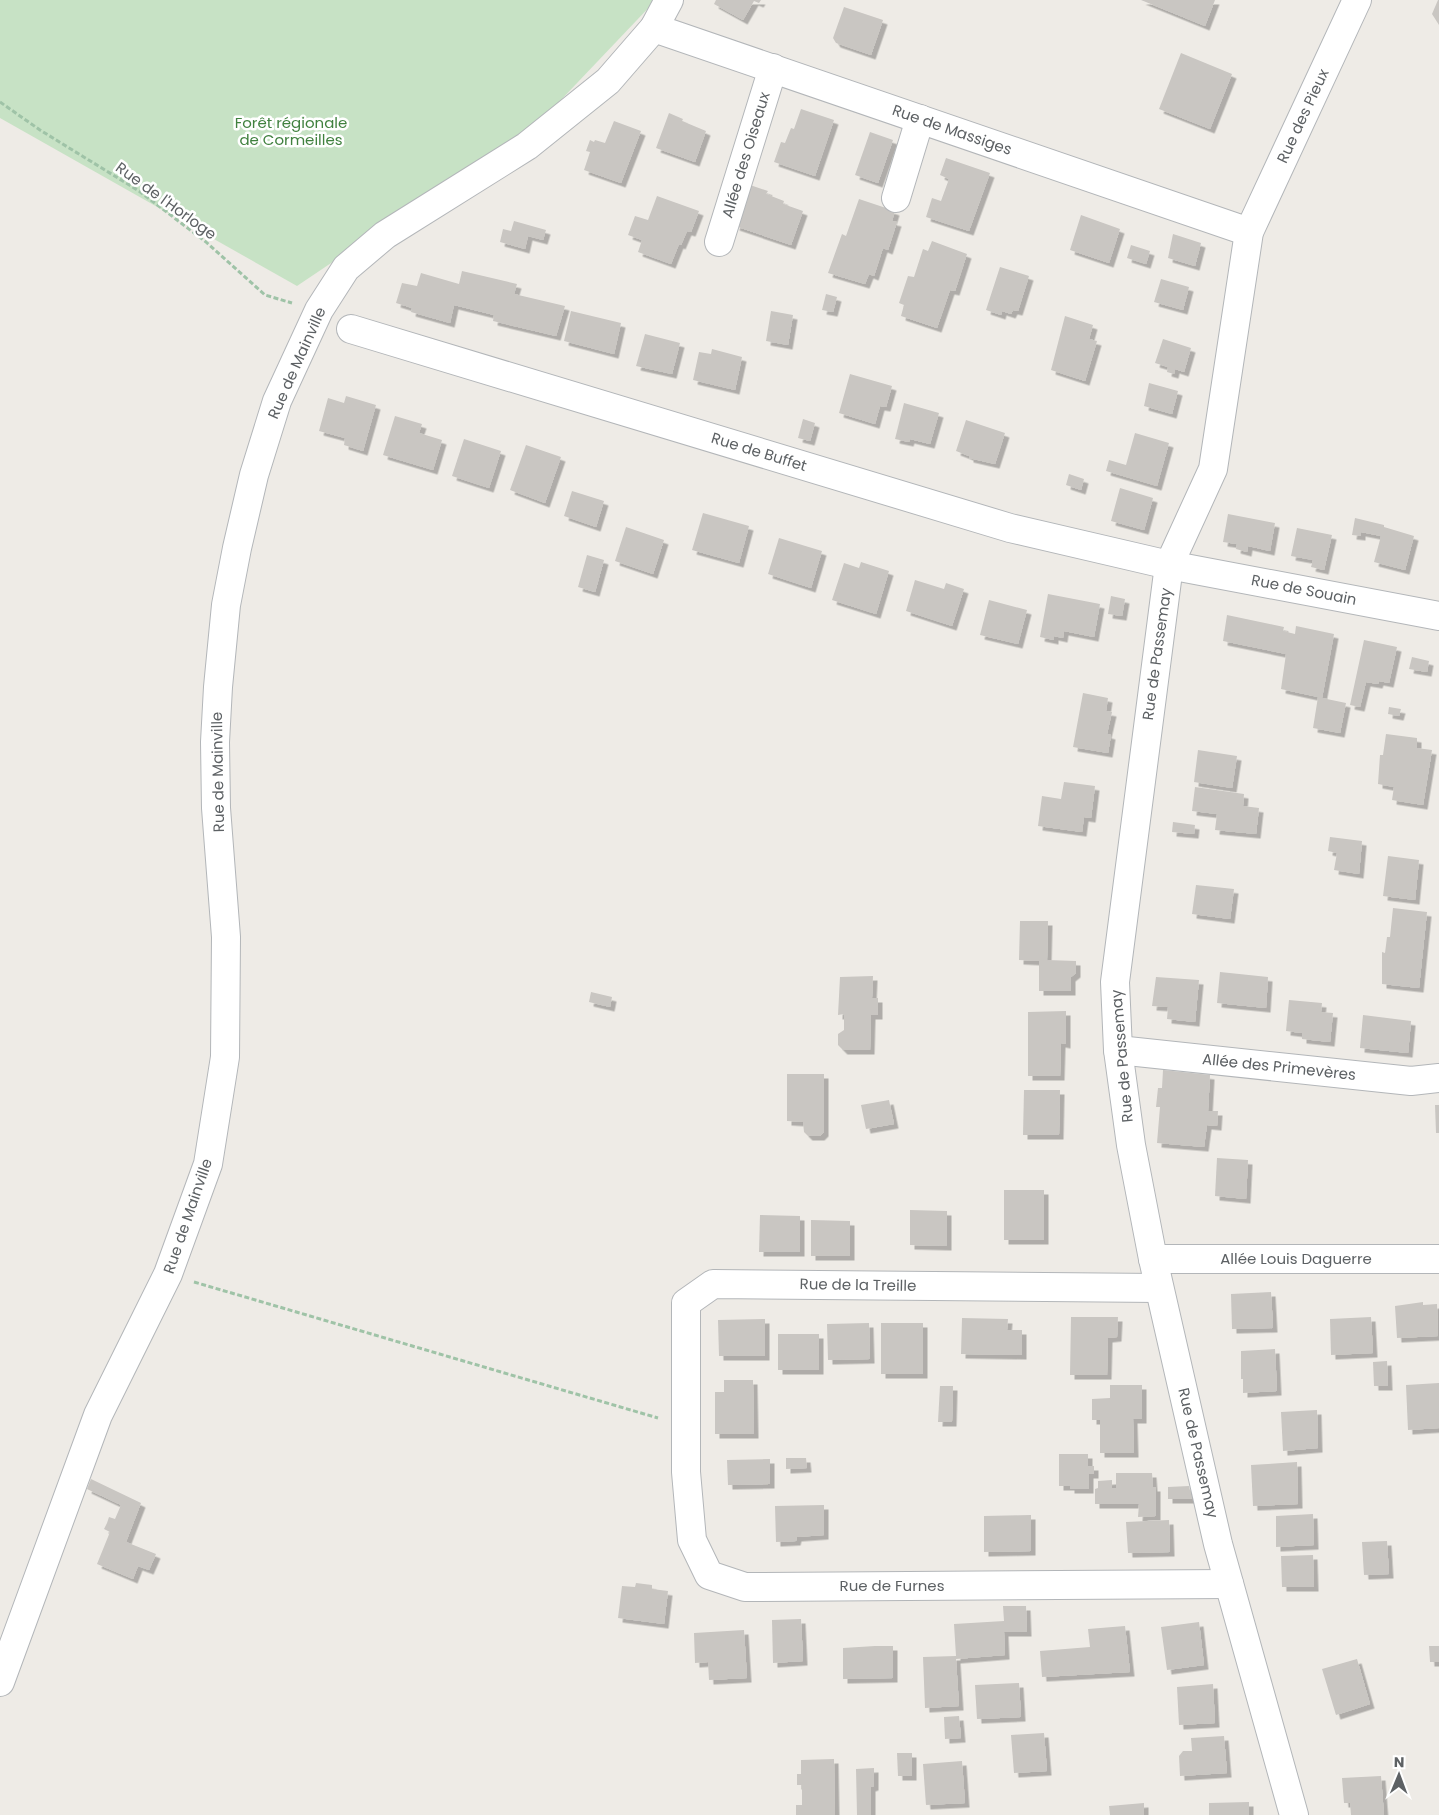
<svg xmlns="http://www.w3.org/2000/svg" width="1439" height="1815" font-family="Poppins,sans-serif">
  <defs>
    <filter id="shadow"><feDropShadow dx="4.5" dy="4.5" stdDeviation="0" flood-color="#0004"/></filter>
  </defs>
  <rect width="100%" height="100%" fill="#eeebe6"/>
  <path fill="#c7e2c5" d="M0,0H656L539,123L297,286L0,118Z"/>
  <g fill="#c9c6c2" filter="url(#shadow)">
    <path d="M716,0H761L759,3L754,1L743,20L714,4Z"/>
    <path d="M1141,0H1215L1205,26Z"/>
    <path d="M1438,0H1439V25L1432,14Z"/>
    <path d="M844,7L883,20L871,55L836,43L833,38Z"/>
    <path d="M1181,53L1232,74L1210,129L1159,109Z"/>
    <path d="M801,109L834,120L815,176L774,162L781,142L785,143L791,128L794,129Z"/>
    <path d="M669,113L683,119L682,121L706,131L695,162L656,148Z"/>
    <path d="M614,121L641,131L621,183L584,170L590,152L586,151L590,140L594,142L595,140L605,143Z"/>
    <path d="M870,132L893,140L878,183L855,175Z"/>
    <path d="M946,158L990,173L969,231L926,217L932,198L941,201L949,179L940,175Z"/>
    <path d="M750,185L768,191L766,194L784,201L783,204L803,211L791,245L735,226Z"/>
    <path d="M657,196L699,211L691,232L687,231L681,245L679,244L671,264L638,252L642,240L628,235L635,216L648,220Z"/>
    <path d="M859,199L895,211L892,221L897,222L888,250L883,248L874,276L869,274L865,284L828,273L842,234L846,236Z"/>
    <path d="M1081,215L1120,229L1109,263L1070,250Z"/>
    <path d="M514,221L546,230L543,240L528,236L525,249L500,242L503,229L511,231Z"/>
    <path d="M1173,234L1201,243L1195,266L1168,258Z"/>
    <path d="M932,241L967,254L955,291L950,290L937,328L901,316L904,305L899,303L908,276L914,277L923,249L928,251Z"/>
    <path d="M1131,245L1150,251L1146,264L1127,258Z"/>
    <path d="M1000,267L1029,276L1018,311L1013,310L1011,314L1002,311L1001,315L986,310Z"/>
    <path d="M462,271L517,284L514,294L565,306L556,336L493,321L494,315L454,305L450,323L411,312L412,308L396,303L402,283L417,286L421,273L459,284Z"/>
    <path d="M1161,279L1189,287L1183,310L1154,302Z"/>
    <path d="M826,294L837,297L833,312L822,310Z"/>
    <path d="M571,311L621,323L614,354L564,341Z"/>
    <path d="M771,311L793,315L788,345L766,341Z"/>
    <path d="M1065,316L1093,325L1089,339L1097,341L1085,381L1051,370Z"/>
    <path d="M645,334L680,343L672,374L636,366Z"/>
    <path d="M1163,339L1191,348L1184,372L1175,369L1174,374L1167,372L1168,367L1155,363Z"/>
    <path d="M712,349L742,357L735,390L693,380L699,352L711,354Z"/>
    <path d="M850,374L892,386L886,407L880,406L875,424L839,413Z"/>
    <path d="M1149,383L1178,391L1172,414L1144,406Z"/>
    <path d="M346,396L376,405L363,451L344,445L345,438L319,431L328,398L344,403Z"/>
    <path d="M904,403L939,413L930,444L910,439L909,442L895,439Z"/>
    <path d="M395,416L422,424L419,433L442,440L433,470L383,455Z"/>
    <path d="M803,419L815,423L810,441L798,438Z"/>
    <path d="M966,420L1005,433L995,464L969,458V456L956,451Z"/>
    <path d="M1135,433L1169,443L1157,486L1106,471L1109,460L1126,465Z"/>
    <path d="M464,439L501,451L489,488L452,476Z"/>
    <path d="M526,445L561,457L545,503L510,490Z"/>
    <path d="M1069,474L1084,479L1081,490L1066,485Z"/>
    <path d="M1120,488L1153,498L1144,530L1111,521Z"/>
    <path d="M572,491L604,501L596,527L564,516Z"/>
    <path d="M703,513L749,526L739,563L692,550Z"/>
    <path d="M1228,514L1275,523L1270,551L1248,546L1247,552L1236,549L1237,544L1223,542Z"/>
    <path d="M1355,518L1384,525V527L1414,536L1405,570L1374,562L1381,536L1361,532V536L1352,535Z"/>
    <path d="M626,527L664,540L653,574L615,561Z"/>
    <path d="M1297,528L1332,535L1324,570L1311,567L1313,560L1291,556Z"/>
    <path d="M779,538L822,551L811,588L768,574Z"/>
    <path d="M587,555L604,560L595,592L578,587Z"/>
    <path d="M861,562L889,571L876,614L832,600L844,563L859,568Z"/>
    <path d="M915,580L944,589L946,583L964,589L952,626L906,611Z"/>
    <path d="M1048,594L1100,604L1094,637L1064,631L1063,638L1054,636V640L1040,637Z"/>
    <path d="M1111,596L1125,599L1122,616L1108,614Z"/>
    <path d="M989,600L1027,610L1018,644L980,635Z"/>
    <path d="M1227,615L1284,627L1283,631L1295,634L1296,626L1334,634L1322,698L1346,703L1340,733L1313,728L1318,697L1281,689L1286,654L1223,641Z"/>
    <path d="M1364,640L1397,647L1389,683L1379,681L1378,684L1366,682L1360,707L1350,705Z"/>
    <path d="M1412,657L1429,661L1427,672L1409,669Z"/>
    <path d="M1083,693L1108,698L1106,711L1112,712L1107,734L1111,735L1108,753L1073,747Z"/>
    <path d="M1389,707L1401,709L1399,716L1388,714Z"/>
    <path d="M1386,734L1417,738V748L1432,750L1423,805L1392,800L1394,787L1378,784L1380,755H1383Z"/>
    <path d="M1198,750L1237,756L1232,788L1194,782Z"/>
    <path d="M1064,782L1095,786L1091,818L1084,817L1082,832L1038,826L1042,796L1061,799Z"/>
    <path d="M1195,787L1244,794L1243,806L1259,808L1256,834L1215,830L1217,814L1192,811Z"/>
    <path d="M1173,822L1195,825L1194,834L1172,832Z"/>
    <path d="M1330,837L1362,841L1359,874L1334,870L1337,853L1328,851Z"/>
    <path d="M1388,856L1419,860L1415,900L1383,896Z"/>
    <path d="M1196,885L1234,889L1230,919L1192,914Z"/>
    <path d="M1393,908L1427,912L1419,988L1382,984V952L1385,953L1387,937H1390Z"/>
    <path d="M1020,921H1048L1047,960L1076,961V973L1071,977V991H1039V961L1019,960Z"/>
    <path d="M1220,972L1268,977L1266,1008L1217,1003Z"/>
    <path d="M873,976L872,998H878V1015H871L870,1050H843L838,1045V1034L844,1030V1014L838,1015L840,977Z"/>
    <path d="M1156,977L1199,980L1195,1022L1167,1019L1168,1007L1152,1006Z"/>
    <path d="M591,992L612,997L610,1007L589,1002Z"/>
    <path d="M1289,1000L1322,1003L1321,1012L1333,1013L1330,1042L1302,1039V1033L1286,1031Z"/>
    <path d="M1066,1011V1044L1061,1043L1060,1076H1028V1012Z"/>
    <path d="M1363,1015L1411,1021L1408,1053L1360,1048Z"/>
    <path d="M1163,1070L1210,1075L1208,1111H1218L1217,1126L1207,1125L1204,1147L1157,1143L1160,1107H1156L1158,1088H1162Z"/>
    <path d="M787,1074H824V1132L820,1136H808L804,1132L803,1122L787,1121Z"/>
    <path d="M1024,1090H1060L1059,1135H1023Z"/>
    <path d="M889,1100L894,1124L866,1129L861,1105Z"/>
    <path d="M1435,1105H1439V1133H1436Z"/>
    <path d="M1217,1158L1248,1160L1246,1199L1215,1196Z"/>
    <rect x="1004" y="1190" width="40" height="50"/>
    <path d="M910,1210L947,1211V1246L910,1245Z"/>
    <path d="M760,1215L800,1216V1252H759Z"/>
    <path d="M811,1220L850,1221V1256H811Z"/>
    <path d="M1271,1292L1273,1328L1232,1329L1231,1294Z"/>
    <path d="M1423,1302V1305L1437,1304L1438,1336L1397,1338L1395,1306Z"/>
    <path d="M1071,1317H1118L1117,1337L1108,1338L1107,1375H1070Z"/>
    <path d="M1371,1317L1373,1353L1331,1355L1330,1319Z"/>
    <path d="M962,1318L1008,1319L1007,1330H1022V1355L961,1354Z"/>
    <path d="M765,1319V1356H719L718,1320Z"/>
    <path d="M869,1323L870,1359L828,1360L827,1324Z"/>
    <rect x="881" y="1323" width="42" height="51"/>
    <rect x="778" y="1334" width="41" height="36"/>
    <path d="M1275,1349L1277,1391L1243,1393V1379H1241V1351Z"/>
    <path d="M1387,1361L1388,1386H1374L1373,1362Z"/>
    <path d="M724,1380H753L754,1434H715V1392H724Z"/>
    <path d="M1439,1383V1428L1408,1430L1406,1385Z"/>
    <path d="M1110,1385H1142V1419H1133L1134,1453H1100V1420H1092V1399L1110,1398Z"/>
    <path d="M940,1386H953L952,1422H938Z"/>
    <path d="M1317,1410L1318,1448L1283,1451L1281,1412Z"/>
    <path d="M1059,1454H1088V1466H1094V1474H1089V1489H1070V1486H1059Z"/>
    <path d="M786,1458H806L807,1468L786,1469Z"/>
    <path d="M770,1459V1484L728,1485L727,1460Z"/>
    <path d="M1297,1462L1298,1504L1253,1506L1251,1465Z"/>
    <path d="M1116,1473H1152L1153,1487H1156V1516L1138,1517L1139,1504H1095V1489L1098,1488V1481L1112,1480V1488H1116Z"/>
    <path d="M91,1479L141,1503L126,1542L156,1554L149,1570L138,1566L133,1579L97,1564L110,1532L104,1529L107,1523L109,1517L115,1519L121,1505L87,1489Z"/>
    <path d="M1189,1486L1192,1499H1168V1487Z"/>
    <path d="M824,1505V1535L797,1537L796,1541L776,1542L775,1506Z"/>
    <path d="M1313,1514L1314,1545L1276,1547V1516Z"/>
    <path d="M1031,1515V1551L984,1552V1516Z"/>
    <path d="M1169,1520L1170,1552L1128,1553L1126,1522Z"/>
    <path d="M1387,1541L1389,1574L1364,1575L1362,1542Z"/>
    <path d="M1313,1555L1314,1587H1282L1281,1556Z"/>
    <path d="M636,1583L652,1585V1589L668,1591L664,1624L618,1618L622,1586L635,1587Z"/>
    <path d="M1003,1606H1026L1027,1632H1004L1005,1655L956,1659L959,1706L925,1708L923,1657L956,1656L954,1624L1004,1621Z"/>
    <path d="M801,1619L803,1661L773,1663L772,1620Z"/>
    <path d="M1199,1622L1204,1665L1167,1670L1161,1627Z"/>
    <path d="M1125,1626L1130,1672L1042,1677L1040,1651L1090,1647L1088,1629Z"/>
    <path d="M744,1630L747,1678L709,1680L708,1662L695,1663L694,1633Z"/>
    <path d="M875,1646H893V1678L843,1679V1648Z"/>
    <path d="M1429,1646H1439V1662H1430Z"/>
    <path d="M1357,1659L1370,1704L1336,1715L1322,1669Z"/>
    <path d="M1019,1683L1021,1717L977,1719L975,1685Z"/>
    <path d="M1213,1684L1215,1723L1179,1725L1177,1687Z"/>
    <path d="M959,1716L961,1738L945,1739L944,1717Z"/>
    <path d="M1044,1733L1047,1771L1014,1773L1011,1735Z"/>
    <path d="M1224,1736L1227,1773L1180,1776L1179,1756L1183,1751H1192L1191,1738Z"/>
    <path d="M897,1753H912V1776H898Z"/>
    <path d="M834,1759L835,1815H796V1805H802V1785H797V1774H801V1760Z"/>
    <path d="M962,1761L965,1803L926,1805L923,1764Z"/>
    <path d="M874,1768V1786L871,1787V1815H857L856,1769Z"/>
    <path d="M1381,1776L1384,1815H1351L1350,1803H1344L1342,1778Z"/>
    <path d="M1249,1802V1815H1209V1803Z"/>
    <path d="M1144,1803V1815H1110L1109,1806Z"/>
  </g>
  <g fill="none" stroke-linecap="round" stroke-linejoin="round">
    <defs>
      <g id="street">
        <path d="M654,28L1249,232"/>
        <path d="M896,198L920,119"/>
        <path d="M719,242L773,68"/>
        <path d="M351,329L1010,528L1169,565L1439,616"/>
        <path d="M1118,1050L1411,1081L1439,1078"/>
        <path d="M1153,1259H1439"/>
        <path d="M1159,1288L713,1284L686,1303V1472L692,1540L709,1575L745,1587L1229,1584"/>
        <path d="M0,1682L98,1415L168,1274L208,1164L225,1057L226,937L216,808L215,742L218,687L226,605L237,548L254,475L277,401L319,310L346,268L385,235L527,146L608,81L654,28L669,0"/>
        <path d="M1294,1815L1218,1544L1153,1259L1131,1145L1118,1050L1115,982L1169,565L1213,469L1249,232L1357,0"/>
      </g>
    </defs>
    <use href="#street" stroke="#b3b6b9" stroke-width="30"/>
    <g stroke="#9fc3a7" stroke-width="3" stroke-dasharray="5 2.5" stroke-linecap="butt">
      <path d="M0,102L40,130L139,191L206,242L265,295L292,303"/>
      <path d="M194,1282L658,1418"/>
    </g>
    <use href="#street" stroke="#fff" stroke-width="28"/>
  </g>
  <g text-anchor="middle" stroke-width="5" stroke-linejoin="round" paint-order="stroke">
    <g font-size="15" fill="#5d6164" stroke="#fff">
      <text transform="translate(1303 116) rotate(-65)" y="5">Rue des Pieux</text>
      <text transform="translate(952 130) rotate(19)" y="5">Rue de Massiges</text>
      <text transform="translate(746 155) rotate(-73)" y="5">Allée des Oiseaux</text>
      <text transform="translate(166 201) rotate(36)" y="5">Rue de l'Horloge</text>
      <text transform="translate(297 363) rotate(-66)" y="5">Rue de Mainville</text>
      <text transform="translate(759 452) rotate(17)" y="5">Rue de Buffet</text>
      <text transform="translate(1304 590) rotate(11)" y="5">Rue de Souain</text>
      <text transform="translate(1157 654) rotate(-82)" y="5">Rue de Passemay</text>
      <text transform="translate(218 772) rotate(-91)" y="5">Rue de Mainville</text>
      <text transform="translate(1122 1056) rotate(-95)" y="5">Rue de Passemay</text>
      <text transform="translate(1279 1067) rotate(6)" y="5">Allée des Primevères</text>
      <text transform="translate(188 1216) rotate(-71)" y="5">Rue de Mainville</text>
      <text x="1296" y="1264">Allée Louis Daguerre</text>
      <text transform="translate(858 1285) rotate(1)" y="5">Rue de la Treille</text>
      <text transform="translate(1198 1453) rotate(77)" y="5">Rue de Passemay</text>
      <text x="892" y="1591">Rue de Furnes</text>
    </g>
    <g font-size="15" fill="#40813f" stroke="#fff">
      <text x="291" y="128">Forêt régionale<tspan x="291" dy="17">de Cormeilles</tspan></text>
    </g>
  </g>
  <g transform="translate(1399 1775) rotate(1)" stroke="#ffffff" stroke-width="4" paint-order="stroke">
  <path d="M0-4L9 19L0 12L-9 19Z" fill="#5d6164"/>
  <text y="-8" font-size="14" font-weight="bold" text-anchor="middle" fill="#5d6164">N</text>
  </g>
</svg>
